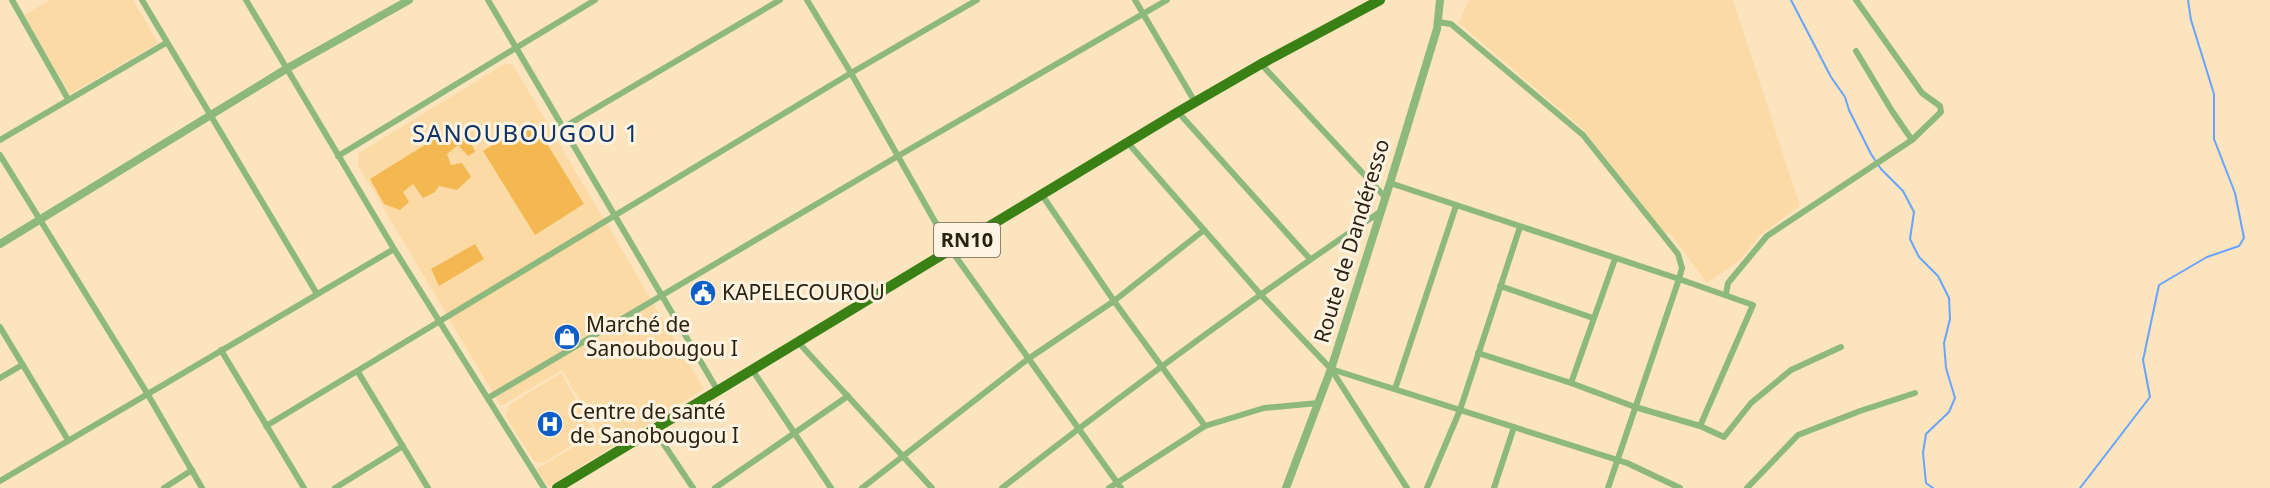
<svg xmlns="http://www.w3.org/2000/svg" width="2270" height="488" font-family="'Noto Sans',sans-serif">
  <rect width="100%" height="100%" fill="#fce4bf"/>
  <g fill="#fcdaa5">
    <path d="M50,0H133L158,43L70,94L24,15Z"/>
    <path d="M1469,0H1733L1800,206L1759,236L1740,260L1707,283L1669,232L1666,234L1583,129L1459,23Z"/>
    <path d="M506,63L513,65L704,389L548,487L537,469L598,432L562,370L501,406L358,165L359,153Z"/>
    <path d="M561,373L593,431L544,463L534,461L506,417L509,405Z"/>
  </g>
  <g fill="#f3b851">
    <path d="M533,121L584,204L535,235L483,151Z"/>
    <path d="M464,126L475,152L468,156L458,145L447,154L451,165L462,163L471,177L457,190L439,186L435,192L423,198L413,184L403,192L409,202L400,210L384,204L370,179L444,133Z"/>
    <path d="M475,244L484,259L439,286L431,269Z"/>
  </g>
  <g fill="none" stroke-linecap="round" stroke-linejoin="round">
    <g stroke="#67a4ff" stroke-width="2">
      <path d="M1791,0L1831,77L1845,97L1849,110L1871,154L1881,169L1903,191L1914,212L1910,239L1919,257L1938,276L1949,298L1950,319L1944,343L1946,368L1955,398L1949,412L1926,434L1923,453L1926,483L1933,488"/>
      <path d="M2080,488L2150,397L2143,360L2159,285L2207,257L2239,246L2244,238L2235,193L2214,139V94L2191,20L2188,0"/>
    </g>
    <g stroke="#8db97f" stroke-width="6">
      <path d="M12,0L68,99"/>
      <path d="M142,0L317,294"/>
      <path d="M246,0L394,249L544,488"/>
      <path d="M488,0L718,391"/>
      <path d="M807,0L851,73L951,250L1121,488"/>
      <path d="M1135,0L1195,102"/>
      <path d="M1438,22L1451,24L1583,135L1678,254L1682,268L1679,279L1753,305L1700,426L1635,407L1571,383"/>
      <path d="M1856,51L1892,111L1912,140"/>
      <path d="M1261,64L1385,197"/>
      <path d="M1178,112L1310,259"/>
      <path d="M564,127L780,0"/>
      <path d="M0,140L166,43"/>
      <path d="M1128,143L1261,295L1331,369"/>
      <path d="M0,155L147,393L202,488"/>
      <path d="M338,156L595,0"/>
      <path d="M1390,183L1679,279L1608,488"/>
      <path d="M1042,195L1114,301L1205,426"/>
      <path d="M1500,286L1593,318"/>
      <path d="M1726,294L1728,283L1767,236L1912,140L1941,112L1940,106L1922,93L1856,0"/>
      <path d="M0,327L68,440"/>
      <path d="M798,342L932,488"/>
      <path d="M221,350L304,488"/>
      <path d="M1478,353L1571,383L1615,259"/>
      <path d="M753,371L831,488"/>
      <path d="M358,372L428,488"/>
      <path d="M0,378L22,365"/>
      <path d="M1395,389L1456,206"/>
      <path d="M488,398L898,156L1167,0"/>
      <path d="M266,426L851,73L977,0"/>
      <path d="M1700,426L1724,437L1751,403L1791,370L1841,347"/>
      <path d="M655,431L693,488"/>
      <path d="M0,481L394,249"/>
      <path d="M164,488L192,470"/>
      <path d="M335,488L403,446"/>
      <path d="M715,488L848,396"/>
      <path d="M862,488L1028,359L1114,301L1204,230"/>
      <path d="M1002,488C1125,392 1251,299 1380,212"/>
      <path d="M1109,488L1205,426L1264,408L1318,403"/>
      <path d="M1407,488L1331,369L1627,463L1680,488"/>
      <path d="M1427,488L1460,410L1520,227"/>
      <path d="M1494,488L1514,427"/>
      <path d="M1747,488L1798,435L1860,411L1915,393"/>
    </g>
    <g stroke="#8db97f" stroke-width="8">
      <path d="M0,244L286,69L409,0"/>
      <path d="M1286,488L1331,369L1390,183L1437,29L1440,0"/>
    </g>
    <path stroke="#398115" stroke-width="10" d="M557,488L1178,112L1261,64L1380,0"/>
  </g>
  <defs>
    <symbol id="civic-disc" viewBox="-11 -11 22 22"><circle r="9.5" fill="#0e5ec8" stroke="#fff3e1"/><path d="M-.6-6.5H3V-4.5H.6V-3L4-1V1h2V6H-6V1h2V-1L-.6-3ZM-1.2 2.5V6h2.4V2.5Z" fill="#fff"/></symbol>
    <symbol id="shop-disc" viewBox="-11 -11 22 22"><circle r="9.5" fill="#0e5ec8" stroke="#fff3e1"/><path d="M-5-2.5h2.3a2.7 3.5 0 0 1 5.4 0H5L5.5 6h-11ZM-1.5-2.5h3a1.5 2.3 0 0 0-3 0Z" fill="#fff"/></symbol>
    <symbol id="hospital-disc" viewBox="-11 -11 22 22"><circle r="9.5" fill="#0e5ec8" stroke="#fff3e1"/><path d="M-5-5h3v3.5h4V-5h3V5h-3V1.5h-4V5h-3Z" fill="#fff"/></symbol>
  </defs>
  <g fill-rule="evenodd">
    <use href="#civic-disc" x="688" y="278" width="30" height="30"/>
    <use href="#shop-disc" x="552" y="322" width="30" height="30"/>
    <use href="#hospital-disc" x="535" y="409" width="30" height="30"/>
  </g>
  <g text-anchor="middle" stroke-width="6" stroke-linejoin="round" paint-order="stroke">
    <rect fill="#fff3e1" stroke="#6b604f" stroke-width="1.5" x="934" y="223" width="66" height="34" rx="4.5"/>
    <g font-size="20" font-weight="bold" fill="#2c2110">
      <text x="967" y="247">RN10</text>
    </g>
    <g font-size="21" fill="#2c2110" stroke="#fff3e1">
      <text transform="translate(1352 241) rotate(-73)" y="7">Route de Dandéresso</text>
    </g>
    <g font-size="21" fill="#2c2110" stroke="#fff3e1" text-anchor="start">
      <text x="722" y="300">KAPELECOUROU</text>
      <text x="586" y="332">Marché de<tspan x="586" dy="24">Sanoubougou I</tspan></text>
      <text x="570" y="419">Centre de santé<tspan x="570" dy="24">de Sanobougou I</tspan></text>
    </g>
    <g font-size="24" letter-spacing="1.5" fill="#103468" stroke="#fff3e1">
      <text x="526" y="142">SANOUBOUGOU 1</text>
    </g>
  </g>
</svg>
